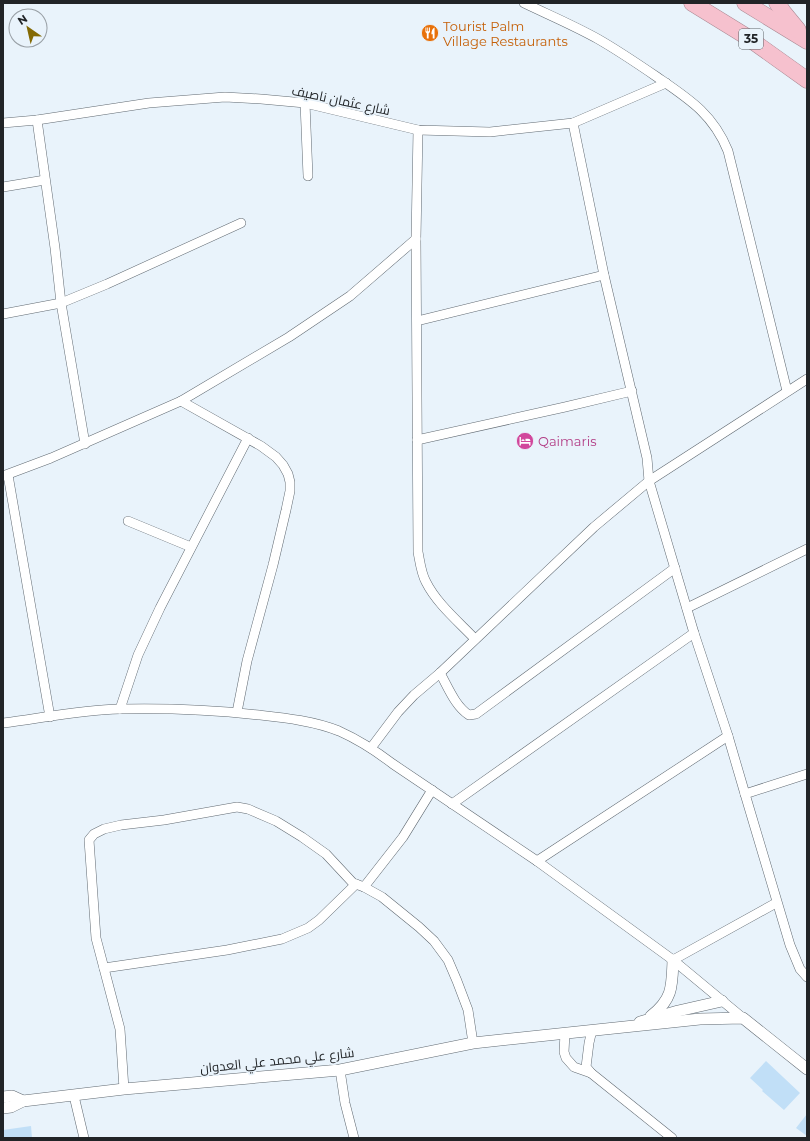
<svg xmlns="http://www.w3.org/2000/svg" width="810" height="1141" font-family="Montserrat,Cairo,sans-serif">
  <rect width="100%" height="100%" fill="#e9f3fb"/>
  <g fill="#c1dff7">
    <path d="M766,1061L800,1093L784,1110L762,1091L763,1090L750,1078Z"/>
    <path d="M807,1114V1136L796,1128Z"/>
    <path d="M31,1126L32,1138H3V1130Z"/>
  </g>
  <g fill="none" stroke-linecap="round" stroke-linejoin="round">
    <defs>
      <g id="minor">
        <path d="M524,3C549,15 575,26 598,39C619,51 638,64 657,77C689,99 713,114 728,151L787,391"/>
        <path d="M305,103L308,176"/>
        <path d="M37,120L55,248L61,303L85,444"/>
        <path d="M3,123L37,120L149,103L225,97L261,99L305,103L418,130L490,132L573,123L666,83"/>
        <path d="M573,123L604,275L647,458L649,481L694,633L728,736L745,794"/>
        <path d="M418,130L416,239L418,552C420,562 421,573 426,582C437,604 459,622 475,639"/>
        <path d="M3,187L45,180"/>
        <path d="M3,314L61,303L107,284L241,223"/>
        <path d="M417,321L604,275"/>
        <path d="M181,401L261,446L276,457L283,465L288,474L290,482V491L286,510L273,565L247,661L237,712"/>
        <path d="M417,440L565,407L632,391"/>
        <path d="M8,475L50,717"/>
        <path d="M3,476L51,458L181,401L289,337L350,296L416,239"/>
        <path d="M128,521L191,547"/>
        <path d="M687,608L807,549"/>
        <path d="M440,673C448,687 455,706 469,715L476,714L675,568"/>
        <path d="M120,709L138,655L160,608L248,438"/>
        <path d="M3,723C42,718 81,710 120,709C166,708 214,710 259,715C286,718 314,721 339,731C359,740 376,751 393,764L537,861L673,960L743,1018"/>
        <path d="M371,748L398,712L414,695L440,673L594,527L649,481L807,379"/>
        <path d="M807,774L745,794L790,945L800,969L807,977"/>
        <path d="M452,804L694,633"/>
        <path d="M537,861L728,736"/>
        <path d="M364,887L403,837L432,790"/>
        <path d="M673,960L776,903"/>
        <path d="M104,968L227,950L282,939L308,928L319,920L356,884"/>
        <path d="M565,1033L564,1052L566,1058L574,1067L591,1073L672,1138"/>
        <path d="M340,1070L345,1103L354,1138"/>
        <path d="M591,1073L586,1067L589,1043L592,1030"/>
        <path d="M124,1089L120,1029L96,938L89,840L94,834L104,829L121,825L164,820L237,807L248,809L276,821L302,837L326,854L353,883L364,887L382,897L419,927L434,941L448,960L457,981L468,1010L473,1043"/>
        <path d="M74,1096L84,1138"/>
      </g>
      <g id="tertiary">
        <path d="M651,1016C673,999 672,986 673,960"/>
        <path d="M640,1022L678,1011L722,1001"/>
        <path d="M3,1097L12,1096L23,1101"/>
        <path d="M3,1108L11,1107L23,1101L124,1089L340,1070L473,1043L700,1019L743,1018L807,1069"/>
      </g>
      <g id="motorway">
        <path d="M692,3L744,35L807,80"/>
        <path d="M745,3L807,41"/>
        <path d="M777,3L784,13L798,30"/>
      </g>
    </defs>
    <use href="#minor" stroke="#616a72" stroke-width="10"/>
    <use href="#tertiary" stroke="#616a72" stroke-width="12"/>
    <use href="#motorway" stroke="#ab8a94" stroke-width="17"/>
    <use href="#minor" stroke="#fff" stroke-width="9"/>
    <use href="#tertiary" stroke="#fff" stroke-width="11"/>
    <use href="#motorway" stroke="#f6c1ce" stroke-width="16"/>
  </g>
  <defs>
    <symbol id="restaurant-disc" viewBox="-11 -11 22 22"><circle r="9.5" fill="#e8710a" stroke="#e9f3fb"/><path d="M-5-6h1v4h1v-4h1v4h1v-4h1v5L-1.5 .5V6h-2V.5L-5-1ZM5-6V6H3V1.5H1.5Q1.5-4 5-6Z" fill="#fff"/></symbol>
    <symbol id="hotel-disc" viewBox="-11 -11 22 22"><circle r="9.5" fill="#d1479c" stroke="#e9f3fb"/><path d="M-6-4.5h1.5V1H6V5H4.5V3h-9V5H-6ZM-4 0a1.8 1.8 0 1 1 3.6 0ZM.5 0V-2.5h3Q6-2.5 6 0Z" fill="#fff"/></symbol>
  </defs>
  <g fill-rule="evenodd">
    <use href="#restaurant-disc" x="420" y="23" width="20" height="20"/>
    <use href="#hotel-disc" x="515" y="431" width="20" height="20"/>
  </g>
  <g text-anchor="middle" stroke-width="3.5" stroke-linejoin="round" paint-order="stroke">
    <rect fill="#e9f3fb" stroke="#5d6267" stroke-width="1" x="739" y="29" width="24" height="20" rx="3"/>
    <g font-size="12" font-weight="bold" fill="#212427">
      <text x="751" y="43">35</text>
    </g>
    <g font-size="13" fill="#c56008" stroke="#e9f3fb" text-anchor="start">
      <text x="443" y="31">Tourist Palm<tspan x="443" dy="15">Village Restaurants</tspan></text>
    </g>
    <g font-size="13" fill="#212427" stroke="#e9f3fb">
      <text transform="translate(341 100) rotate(12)" y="5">شارع عثمان ناصيف</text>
      <text transform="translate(277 1060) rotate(-6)" y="5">شارع علي محمد علي العدوان</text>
    </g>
    <g font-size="13" fill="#b23c85" stroke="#e9f3fb" text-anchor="start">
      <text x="538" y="446">Qaimaris</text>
    </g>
  </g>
  <rect width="810" height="1141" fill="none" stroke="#212427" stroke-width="8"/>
  <g transform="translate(28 28) rotate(326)"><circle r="19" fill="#e9f3fb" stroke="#99a0a6"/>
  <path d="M0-3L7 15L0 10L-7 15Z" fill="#846a04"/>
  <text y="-6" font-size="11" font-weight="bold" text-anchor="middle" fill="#212427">N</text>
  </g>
</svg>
